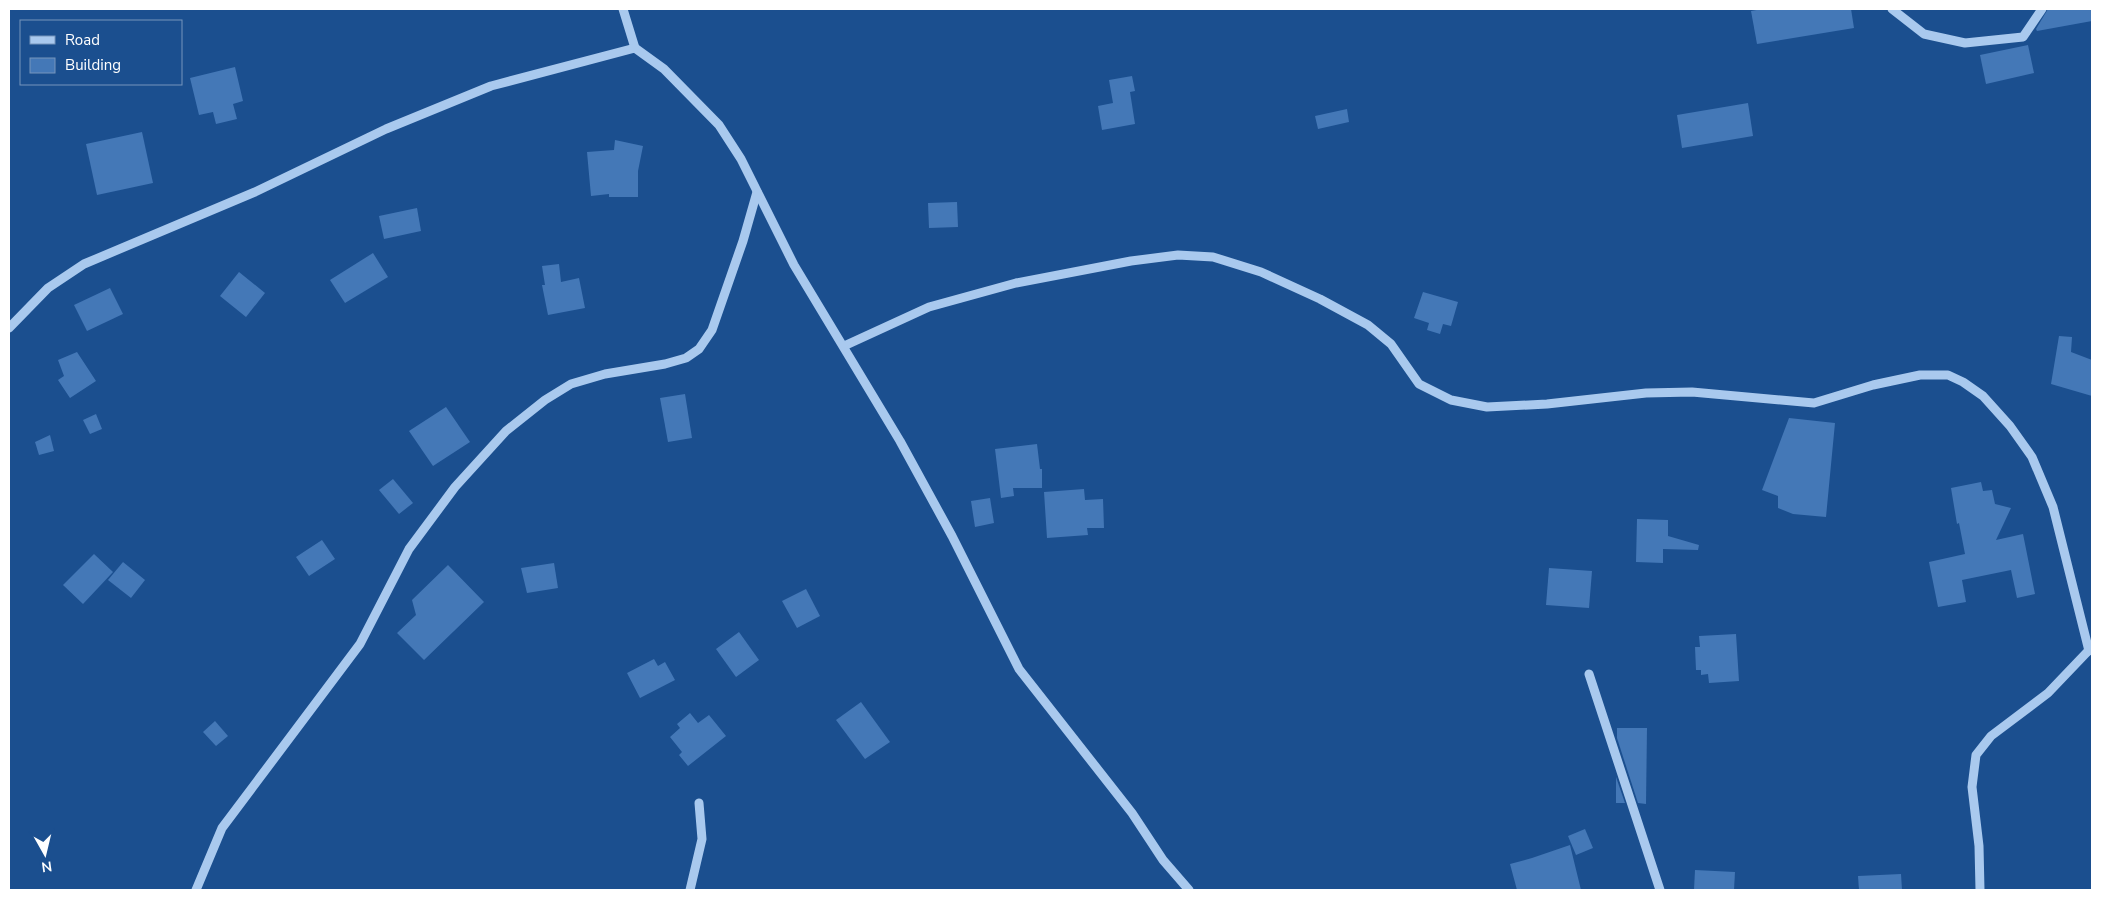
<svg xmlns="http://www.w3.org/2000/svg" width="2101" height="899" font-family="'Nunito Sans',sans-serif">
  <rect width="100%" height="100%" fill="#1b4f8f"/>
  <g fill="#4478b7">
    <path d="M1762,9H1851L1854,28L1757,44L1751,11Z"/>
    <path d="M2048,9H2092V21L2037,31L2036,29Z"/>
    <path d="M2028,45L2034,73L1986,84L1980,55Z"/>
    <path d="M235,67L243,101L233,104L237,119L216,124L213,112L199,115L190,78Z"/>
    <path d="M1132,76L1135,91L1130,92L1135,124L1102,130L1098,106L1113,103L1109,80Z"/>
    <path d="M1748,103L1753,136L1682,148L1677,115Z"/>
    <path d="M1347,109L1349,122L1318,129L1315,116Z"/>
    <path d="M142,132L153,183L97,195L86,144Z"/>
    <path d="M615,140L643,146L638,171V197H609V194L591,196L587,152L614,150Z"/>
    <path d="M957,202L958,227L929,228L928,203Z"/>
    <path d="M417,208L421,231L384,239L379,216Z"/>
    <path d="M373,253L388,277L345,303L330,280Z"/>
    <path d="M559,264L561,282L579,278L585,308L548,315L542,285H545L542,266Z"/>
    <path d="M239,272L265,293L246,317L220,296Z"/>
    <path d="M110,288L123,314L87,331L74,305Z"/>
    <path d="M1423,292L1458,302L1451,326L1443,324L1440,334L1427,330L1429,323L1414,318Z"/>
    <path d="M2059,336L2072,337L2071,352L2092,360V396L2051,384Z"/>
    <path d="M77,352L96,381L70,398L58,380L64,376L58,360Z"/>
    <path d="M685,394L692,438L668,442L660,398Z"/>
    <path d="M446,407L470,442L433,466L409,431Z"/>
    <path d="M96,414L102,429L90,434L83,420Z"/>
    <path d="M1789,418L1835,423L1826,517L1793,514L1778,508V496L1762,490Z"/>
    <path d="M50,435L54,451L39,455L35,442Z"/>
    <path d="M1037,444L1040,469H1042V488H1013L1014,496L1001,498L995,449Z"/>
    <path d="M393,479L413,503L399,514L379,490Z"/>
    <path d="M1981,482L1983,491L1992,490L1995,504L2011,508L1996,540L2023,534L2035,594L2017,598L2011,570L1962,580L1966,602L1938,607L1929,562L1965,554L1959,523L1957,524L1951,488Z"/>
    <path d="M1084,489L1085,500L1103,499L1104,528H1087L1088,535L1047,538L1044,492Z"/>
    <path d="M990,498L994,523L975,527L971,501Z"/>
    <path d="M1637,519L1668,520V536L1699,545L1698,550L1663,549V563L1636,562Z"/>
    <path d="M322,540L335,559L309,576L296,557Z"/>
    <path d="M94,554L113,572L83,604L63,585Z"/>
    <path d="M123,562L145,580L131,598L108,580Z"/>
    <path d="M554,563L558,588L527,593L521,568Z"/>
    <path d="M448,565L484,602L424,660L397,633L416,615L412,600Z"/>
    <path d="M1549,568L1592,571L1589,608L1546,605Z"/>
    <path d="M806,589L820,616L797,628L782,601Z"/>
    <path d="M739,632L759,660L736,677L716,649Z"/>
    <path d="M1736,634L1739,681L1709,683L1708,674L1701,675V670H1696L1695,647H1700L1699,636Z"/>
    <path d="M654,659L658,666L665,662L675,680L640,698L627,673Z"/>
    <path d="M861,702L890,742L865,759L836,720Z"/>
    <path d="M690,713L698,723L709,715L726,736L688,766L679,755L682,752L670,737L680,728L677,724Z"/>
    <path d="M215,721L228,736L216,746L203,732Z"/>
    <path d="M1617,728H1647L1646,804L1638,803L1617,738Z"/>
    <path d="M1616,777L1625,803H1616Z"/>
    <path d="M1585,829L1593,848L1576,855L1568,836Z"/>
    <path d="M1570,845L1581,890H1517L1510,864L1532,858Z"/>
    <path d="M1695,870L1735,872L1734,890H1694Z"/>
    <path d="M1901,874L1902,890H1859L1858,876Z"/>
  </g>
  <g fill="none" stroke-linecap="round" stroke-linejoin="round">
    <g stroke="#a9c9ee" stroke-width="9">
      <path d="M623,9L635,48"/>
      <path d="M1892,9L1924,34L1965,43L2023,37L2042,9"/>
      <path d="M9,328L48,288L84,264L255,192L386,129L491,86L635,48L664,69L719,125L741,159L794,265L900,441L952,536L1019,669L1132,813L1163,860L1189,890"/>
      <path d="M844,346L929,307L1016,283L1131,261L1178,255L1213,257L1261,272L1320,299L1368,325L1391,344L1419,384L1451,400L1487,407L1547,404L1646,393L1692,392L1814,403L1873,385L1920,375H1948L1963,382L1983,396L2010,426L2032,457L2053,507L2089,651"/>
      <path d="M1589,674L1660,890"/>
      <path d="M196,890L222,828L360,644L409,549L455,487L506,431L545,400L571,384L605,374L665,364L686,358L699,349L712,330L743,241L757,192"/>
      <path d="M690,890L702,839L699,803"/>
      <path d="M1980,890L1979,846L1972,787L1976,755L1991,736L2048,693L2091,648"/>
    </g>
  </g>
  <rect width="2101" height="899" fill="none" stroke="#ffffff" stroke-width="20"/>
  <rect x="20" y="20" width="162" height="65" fill="#1b4f8f" stroke="#7695bc"/>
  <rect x="30" y="36" width="25" height="8" fill="#a9c9ee" stroke="#7695bc"/>
  <text x="65" y="45" font-size="15" fill="#ffffff">Road</text>
  <rect x="30" y="58" width="25" height="15" fill="#4478b7" stroke="#7695bc"/>
  <text x="65" y="70" font-size="15" fill="#ffffff">Building</text>
  <g transform="translate(45 854) rotate(172)" stroke="#1b4f8f" stroke-width="4" paint-order="stroke">
  <path d="M0-4L9 19L0 12L-9 19Z" fill="#ffffff"/>
  <text y="-8" font-size="14" font-weight="bold" text-anchor="middle" fill="#ffffff">N</text>
  </g>
</svg>
